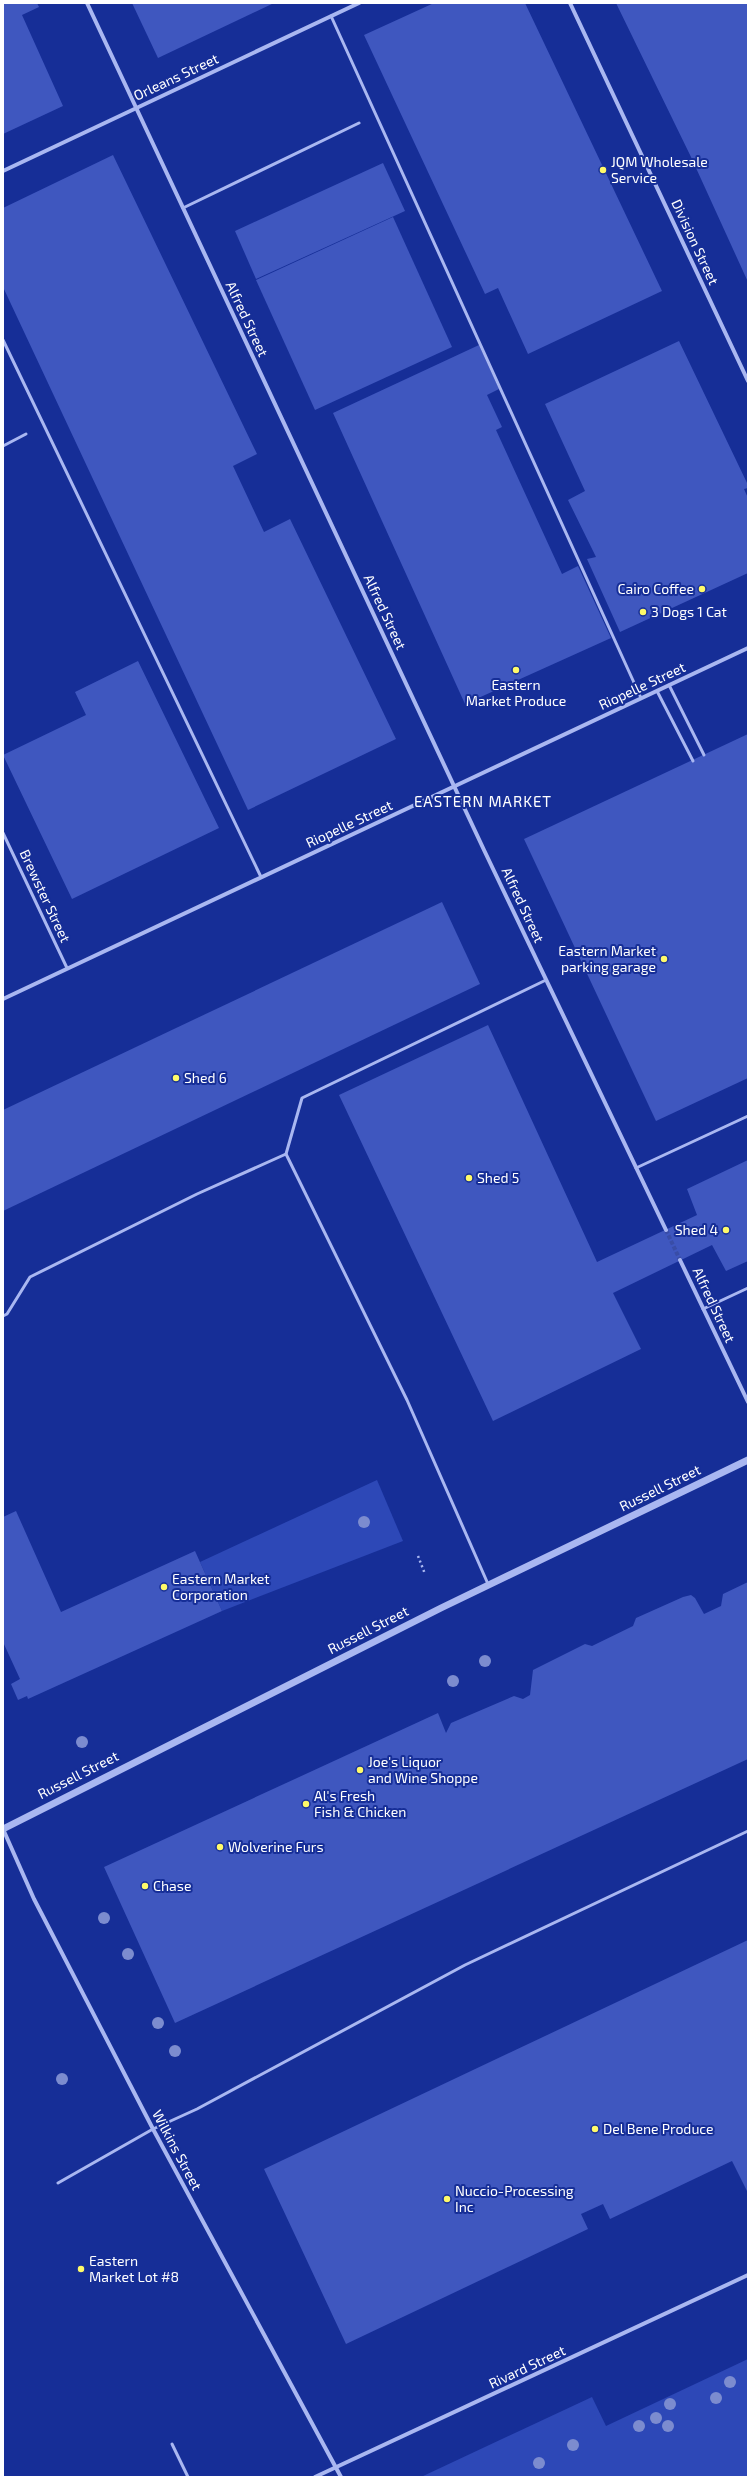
<svg xmlns="http://www.w3.org/2000/svg" width="751" height="2480" font-family="'Exo 2',sans-serif">
  <rect width="100%" height="100%" fill="#162e97"/>
  <g fill="#2d48b7">
    <path d="M377,1480L403,1541L222,1611L200,1562Z"/>
    <path d="M748,2359V2477H421L592,2397L606,2426Z"/>
  </g>
  <g fill="#3f57bf">
    <path d="M3,3H37L39,7L22,15L63,106L3,134Z"/>
    <path d="M132,3H274L158,58Z"/>
    <path d="M434,3H525L662,291L528,354L498,288L485,294L364,35Z"/>
    <path d="M616,3H748V282L691,157Z"/>
    <path d="M113,155L257,454L233,466L264,532L290,519L396,739L248,810L3,287V208Z"/>
    <path d="M383,163L405,211L256,279L235,231Z"/>
    <path d="M393,217L452,347L315,410L256,280Z"/>
    <path d="M679,341L748,485V488L744,489L748,498V573L620,632L587,559L596,557L568,500L585,491L545,404Z"/>
    <path d="M479,345L499,389L487,395L502,427L496,430L562,574L578,566L611,638L465,704L333,413Z"/>
    <path d="M138,661L219,828L72,899L3,755L86,715L75,692Z"/>
    <path d="M748,734V1078L656,1121L524,839Z"/>
    <path d="M442,902L480,984L3,1211V1110Z"/>
    <path d="M488,1025L597,1262L697,1215L687,1189L748,1160V1261L726,1271L712,1245L613,1293L641,1349L493,1421L339,1095Z"/>
    <path d="M16,1511L61,1612L195,1551L222,1611L28,1699L27,1696L18,1700L11,1684L20,1679L3,1642V1517Z"/>
    <path d="M748,1582V1759L175,2023L104,1867L438,1713L446,1733L451,1723L514,1696L523,1699L530,1695L533,1670L585,1644L592,1646L633,1626L636,1618L683,1597L691,1595L695,1598L704,1614L721,1606L723,1594Z"/>
    <path d="M748,1940V2193L732,2161L610,2219L603,2204L581,2214L588,2229L346,2344L264,2169Z"/>
  </g>
  <g fill="none" stroke-linecap="round" stroke-linejoin="round">
    <path stroke="#394da7" stroke-width="4" stroke-dasharray="4 2" stroke-linecap="butt" d="M666,1230L680,1260"/>
    <path stroke="#a9b7f1" stroke-width="2.5" stroke-dasharray="2 3" stroke-linecap="butt" d="M418,1556L425,1574"/>
    <g stroke="#a9b7f1" stroke-width="3">
      <path d="M331,16L641,698"/>
      <path d="M183,208L359,123"/>
      <path d="M3,340L261,877"/>
      <path d="M3,446L26,434"/>
      <path d="M669,685L704,755"/>
      <path d="M657,691L693,761"/>
      <path d="M3,833L67,968"/>
      <path d="M286,1154L302,1098L546,980"/>
      <path d="M636,1168L748,1116"/>
      <path d="M703,1309L748,1288"/>
      <path d="M3,1316L7,1314L30,1277L197,1194L286,1154L407,1400L488,1584"/>
      <path d="M58,2183L153,2129L197,2109L465,1965L748,1831"/>
      <path d="M172,2444L188,2477"/>
    </g>
    <g stroke="#a9b7f1" stroke-width="4">
      <path d="M87,3L484,850L666,1230"/>
      <path d="M570,3L748,381"/>
      <path d="M3,171L359,3"/>
      <path d="M3,999L748,648"/>
      <path d="M680,1260L748,1402"/>
      <path d="M3,1829L34,1899L153,2129L341,2477"/>
      <path d="M315,2477L748,2275"/>
    </g>
    <path stroke="#a9b7f1" stroke-width="7" d="M3,1829L441,1608L748,1460"/>
  </g>
  <g fill="#7c8ccf">
    <circle cx="364" cy="1522" r="6"/>
    <circle cx="485" cy="1661" r="6"/>
    <circle cx="453" cy="1681" r="6"/>
    <circle cx="82" cy="1742" r="6"/>
    <circle cx="104" cy="1918" r="6"/>
    <circle cx="128" cy="1954" r="6"/>
    <circle cx="158" cy="2023" r="6"/>
    <circle cx="175" cy="2051" r="6"/>
    <circle cx="62" cy="2079" r="6"/>
    <circle cx="730" cy="2382" r="6"/>
    <circle cx="716" cy="2398" r="6"/>
    <circle cx="670" cy="2404" r="6"/>
    <circle cx="656" cy="2418" r="6"/>
    <circle cx="639" cy="2426" r="6"/>
    <circle cx="668" cy="2426" r="6"/>
    <circle cx="573" cy="2445" r="6"/>
    <circle cx="539" cy="2463" r="6"/>
  </g>
  <g fill="#fffa69" stroke="#162e97" stroke-width="1.5">
    <circle cx="603" cy="170" r="4"/>
    <circle cx="702" cy="589" r="4"/>
    <circle cx="643" cy="612" r="4"/>
    <circle cx="516" cy="670" r="4"/>
    <circle cx="664" cy="959" r="4"/>
    <circle cx="176" cy="1078" r="4"/>
    <circle cx="469" cy="1178" r="4"/>
    <circle cx="726" cy="1230" r="4"/>
    <circle cx="164" cy="1587" r="4"/>
    <circle cx="360" cy="1770" r="4"/>
    <circle cx="306" cy="1804" r="4"/>
    <circle cx="220" cy="1847" r="4"/>
    <circle cx="145" cy="1886" r="4"/>
    <circle cx="595" cy="2129" r="4"/>
    <circle cx="447" cy="2199" r="4"/>
    <circle cx="81" cy="2269" r="4"/>
  </g>
  <g text-anchor="middle" stroke-width="4" stroke-linejoin="round" paint-order="stroke">
    <g font-size="14" fill="#fff" stroke="#162e97">
      <text transform="translate(176 77) rotate(-25)" y="5">Orleans Street</text>
      <text transform="translate(695 242) rotate(65)" y="5">Division Street</text>
      <text transform="translate(247 319) rotate(65)" y="5">Alfred Street</text>
      <text transform="translate(385 612) rotate(65)" y="5">Alfred Street</text>
      <text transform="translate(642 686) rotate(-25)" y="5">Riopelle Street</text>
      <text transform="translate(349 824) rotate(-25)" y="5">Riopelle Street</text>
      <text transform="translate(45 896) rotate(65)" y="5">Brewster Street</text>
      <text transform="translate(523 905) rotate(65)" y="5">Alfred Street</text>
      <text transform="translate(714 1305) rotate(65)" y="5">Alfred Street</text>
      <text transform="translate(660 1488) rotate(-26)" y="5">Russell Street</text>
      <text transform="translate(368 1630) rotate(-27)" y="5">Russell Street</text>
      <text transform="translate(78 1775) rotate(-27)" y="5">Russell Street</text>
      <text transform="translate(177 2150) rotate(62)" y="5">Wilkins Street</text>
      <text transform="translate(527 2367) rotate(-25)" y="5">Rivard Street</text>
    </g>
    <g font-size="14" fill="#fff" stroke="#162e97" text-anchor="start">
      <text x="611" y="167">JQM Wholesale<tspan x="611" dy="16">Service</tspan></text>
      <text x="694" y="594" text-anchor="end">Cairo Coffee</text>
      <text x="651" y="617">3 Dogs 1 Cat</text>
      <text x="516" y="690" text-anchor="middle">Eastern<tspan x="516" dy="16">Market Produce</tspan></text>
      <text x="656" y="956" text-anchor="end">Eastern Market<tspan x="656" dy="16">parking garage</tspan></text>
      <text x="184" y="1083">Shed 6</text>
      <text x="477" y="1183">Shed 5</text>
      <text x="718" y="1235" text-anchor="end">Shed 4</text>
      <text x="172" y="1584">Eastern Market<tspan x="172" dy="16">Corporation</tspan></text>
      <text x="368" y="1767">Joe's Liquor<tspan x="368" dy="16">and Wine Shoppe</tspan></text>
      <text x="314" y="1801">Al's Fresh<tspan x="314" dy="16">Fish &amp; Chicken</tspan></text>
      <text x="228" y="1852">Wolverine Furs</text>
      <text x="153" y="1891">Chase</text>
      <text x="603" y="2134">Del Bene Produce</text>
      <text x="455" y="2196">Nuccio-Processing<tspan x="455" dy="16">Inc</tspan></text>
      <text x="89" y="2266">Eastern<tspan x="89" dy="16">Market Lot #8</tspan></text>
    </g>
    <g font-size="15" letter-spacing="1" fill="#fff" stroke="#162e97">
      <text x="483" y="807">EASTERN MARKET</text>
    </g>
  </g>
  <rect width="751" height="2480" fill="none" stroke="#ffffff" stroke-width="8"/>
</svg>
